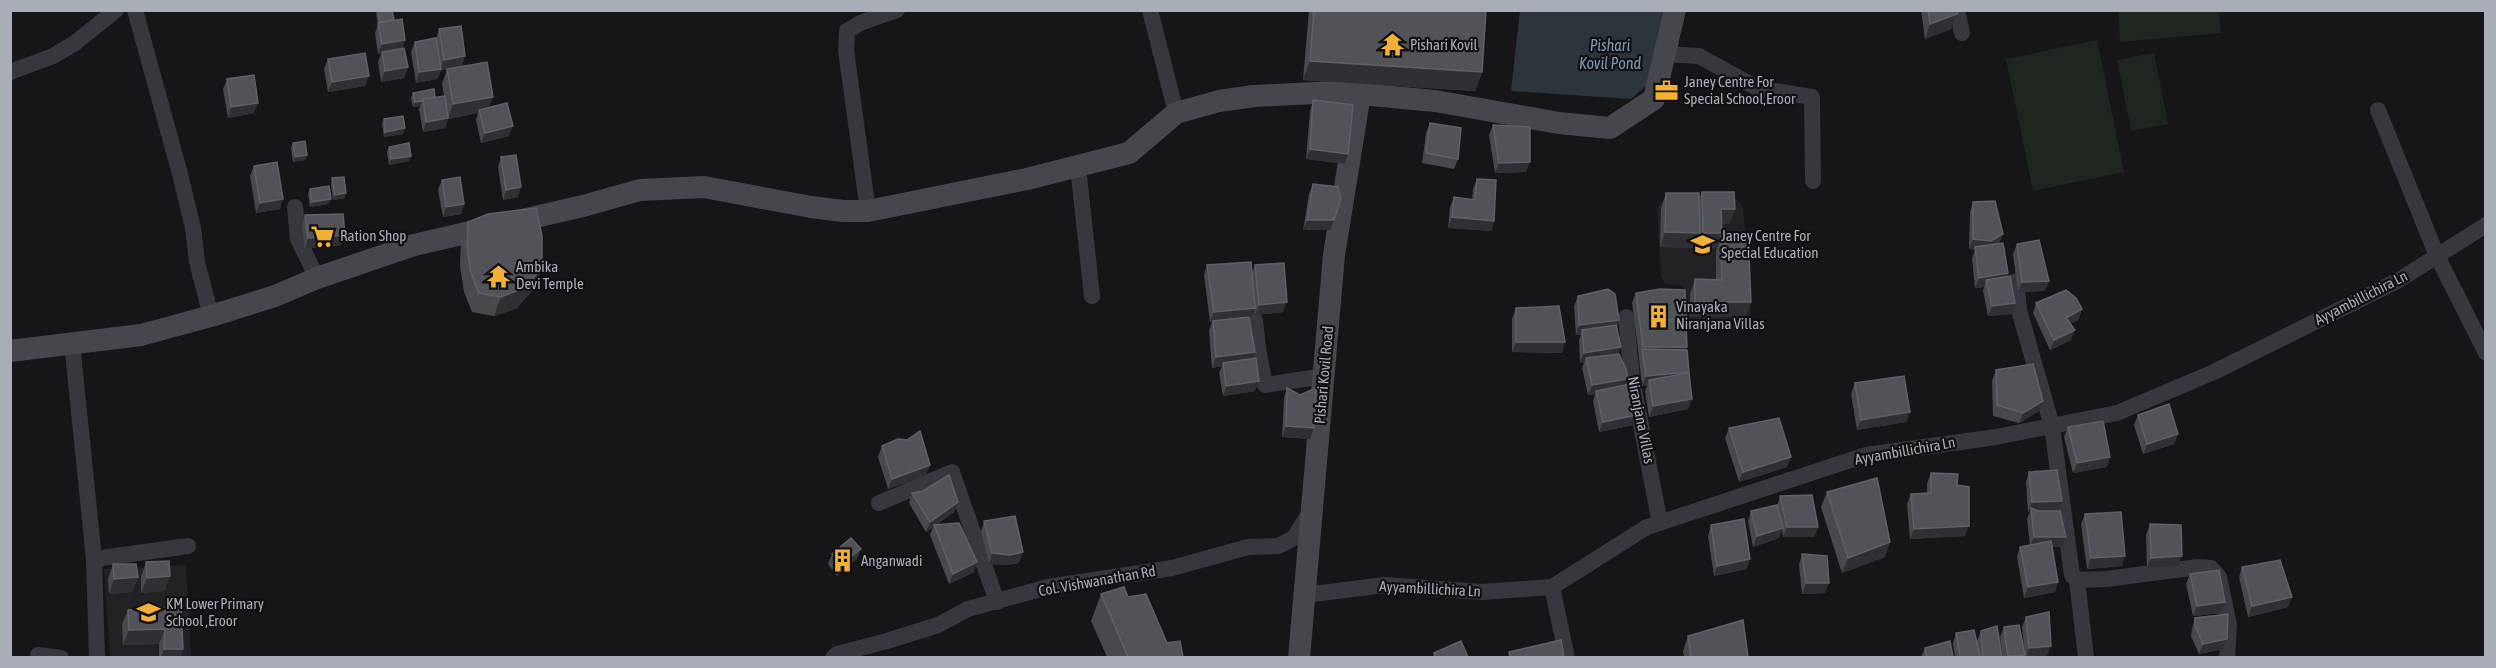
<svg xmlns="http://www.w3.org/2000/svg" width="2496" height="668" font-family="'Asap Condensed',sans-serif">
  <rect width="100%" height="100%" fill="#161618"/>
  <g fill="#222225">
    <path d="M1723,195L1737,200L1743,206L1752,324L1750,328L1742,331L1688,329L1685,325L1683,286L1666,284L1661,276L1657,208L1667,197Z"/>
    <path d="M186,565L191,657H110L104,569Z"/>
  </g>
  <g fill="#1e261f">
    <path d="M2118,11H2219L2221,33L2120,42Z"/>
    <path d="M2097,40L2124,172L2033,191L2006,59Z"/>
    <path d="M2154,53L2168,124L2131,131L2117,60Z"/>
  </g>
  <path fill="#2c353c" d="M1520,11H1663L1665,17L1648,84L1631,99L1511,91Z"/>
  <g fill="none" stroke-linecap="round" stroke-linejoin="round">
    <g stroke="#37383d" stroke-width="16">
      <path d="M135,10L180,174L193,228L197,262L211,316"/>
      <path d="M1150,10L1176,113"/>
      <path d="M1957,10L1962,33"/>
      <path d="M1665,54L1699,56L1757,88L1812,97L1813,181"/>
      <path d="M10,72L53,56L75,43L116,10"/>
      <path d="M2378,110L2437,256L2486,353"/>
      <path d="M1078,167L1092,296"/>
      <path d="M295,207L298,239L317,278"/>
      <path d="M868,211L846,50L847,31L860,23L897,10"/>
      <path d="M2016,281L2019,310L2052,426L2072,575L2077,580L2106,579L2198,567L2211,568L2219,577L2229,625L2227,658"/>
      <path d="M1626,317L1632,379L1660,523"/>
      <path d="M1255,320L1258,348L1265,385L1324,376"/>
      <path d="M72,343L94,559"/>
      <path d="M879,503L952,472L997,602"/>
      <path d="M2077,580L2086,658"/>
      <path d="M1552,587L1567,658"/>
      <path d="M1305,595L1385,585L1482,592L1552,587L1647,527L1866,455L1996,437L2117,413L2214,372L2399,280L2486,225"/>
      <path d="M38,658V655L61,658"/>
      <path d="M97,658L94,559L188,546"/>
      <path d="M833,658L837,654L887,641L938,625L968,609L1048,587L1172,568L1248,547L1278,546L1294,538L1310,512"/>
    </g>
    <g stroke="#45474d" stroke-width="22">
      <path d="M10,351L141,335L211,316L275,296L317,278L414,245L583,206L640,190L704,187L811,207L843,211H868L1027,179L1129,153L1176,113L1219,101L1254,96L1335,92L1360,94L1435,101L1559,123L1610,128L1654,99L1675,10"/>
      <path d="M1299,658L1334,255L1360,94"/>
    </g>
  </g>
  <g fill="#47494d">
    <path d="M377,10H392L394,19L405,40L402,48L408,67L404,78L381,82L378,62L381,54H378L375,33L378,24L376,14Z"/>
    <path d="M1309,10H1486L1482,72L1475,91L1303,80Z"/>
    <path d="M1921,10H1957L1951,29L1925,39Z"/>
    <path d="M439,29L489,108L509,136L481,143L476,120L478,113L448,119L445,128L423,132L419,109L420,106L413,107L411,98L413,93L435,97L444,96L442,84L447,69L459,67L441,70L437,79L416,83L411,52L415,42L436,39Z"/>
    <path d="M328,59L365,86L328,92L324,69Z"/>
    <path d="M227,79L254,113L228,118L223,89Z"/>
    <path d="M1313,100L1348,154L1345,164L1306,159L1310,111Z"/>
    <path d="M384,119L403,134L384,137L382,124Z"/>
    <path d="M1430,123L1458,159L1454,169L1422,163L1426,133Z"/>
    <path d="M1493,125L1526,172L1495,173L1489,135Z"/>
    <path d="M293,143L307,155L305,160L293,162L291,148Z"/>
    <path d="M389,147L411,156L409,161L389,165L387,152Z"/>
    <path d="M501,157L518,197L503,200L498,167Z"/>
    <path d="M254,166L280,209L256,213L250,176Z"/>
    <path d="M332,178L345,198L333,200L331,184Z"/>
    <path d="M1477,179L1494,221L1491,231L1448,228L1450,207L1454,197L1472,200L1473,189Z"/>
    <path d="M442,180L464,204L461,214L443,217L438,190Z"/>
    <path d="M1313,184L1330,230H1303L1309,194Z"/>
    <path d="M310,189L329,204L310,207L308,194Z"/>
    <path d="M1702,192L1735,209L1729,224H1721L1722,233L1716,248H1698V240L1695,248L1660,247L1661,208L1666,193L1699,199Z"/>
    <path d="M1973,202L1999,244L2008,273L2007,276L2012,314L1988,316L1983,290L1984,287L1975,288L1972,258L1975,250L1969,249L1970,212Z"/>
    <path d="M305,215L341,245L305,249L302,226Z"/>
    <path d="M468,222L535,287L517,308L494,316L472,312L464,292L460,266L461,241Z"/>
    <path d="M1721,236L1751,302L1745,317H1690V294L1695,279L1716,280V251Z"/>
    <path d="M2017,244L2045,291L2018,292L2013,254Z"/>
    <path d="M1207,265L1252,273L1255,265L1283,312L1255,315L1254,308L1251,318H1249L1255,391L1223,396L1219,373L1222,366L1212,368L1209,331L1212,322H1210L1204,275Z"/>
    <path d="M1636,293L1685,322L1686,350L1692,399L1688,409L1649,417L1645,391L1647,386H1642L1639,359V357L1632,303Z"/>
    <path d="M1578,296L1619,320L1617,327L1618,354L1628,379L1625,385L1637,415L1633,425L1599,432L1593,401L1595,394L1588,395L1582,368L1584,363H1580L1579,340L1581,335H1576L1574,306Z"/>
    <path d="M2036,303L2082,309L2078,320L2070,324L2071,340L2050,350L2033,313Z"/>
    <path d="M1516,308L1562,353L1512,352V319Z"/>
    <path d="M1996,370L2039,411L2019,423L1993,416L1992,381Z"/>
    <path d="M1855,383L1906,422L1857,430L1851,394Z"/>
    <path d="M1287,388L1314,428L1310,439L1282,437L1284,398Z"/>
    <path d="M2138,415L2178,434L2174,444L2143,454L2134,425Z"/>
    <path d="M2068,427L2107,467L2073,473L2064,437Z"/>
    <path d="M1729,428L1787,467L1739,482L1725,438Z"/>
    <path d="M907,440L926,475L888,489L878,457L882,446Z"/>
    <path d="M2029,472L2058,511L2066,537L2062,547H2052L2058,582L2055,592L2024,598L2017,557L2020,547L2030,545L2027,519L2030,512H2028L2026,482Z"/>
    <path d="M1931,473L1957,485L1965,536L1910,539L1907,504L1911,494L1927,493V484Z"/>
    <path d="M1827,492L1885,557L1842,573L1821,507Z"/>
    <path d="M912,493L958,502L954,512L936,525L974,572L949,584L930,535L933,527L926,532L909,503Z"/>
    <path d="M1780,496L1818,527L1814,537H1783L1782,530L1779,538L1753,547L1748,521L1751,511L1777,506Z"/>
    <path d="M2085,514L2122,566L2087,569L2081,524Z"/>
    <path d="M984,521L1019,563L1006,565L989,564L981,532Z"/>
    <path d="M2150,524L2178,566L2147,568L2146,535Z"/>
    <path d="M1711,525L1747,569L1714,576L1708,536Z"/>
    <path d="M832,554L857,559L837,576L828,564Z"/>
    <path d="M1802,554L1825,593L1802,594L1799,565Z"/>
    <path d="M146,562L165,591L141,593V577Z"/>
    <path d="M113,564L138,577L132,592L109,594L108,579Z"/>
    <path d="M2242,567L2288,607L2248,617L2239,577Z"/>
    <path d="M2190,574L2221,613L2193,616L2186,584Z"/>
    <path d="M1101,594L1128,597L1167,643L1183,657H1107L1091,621Z"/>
    <path d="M181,607L183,649L180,657H159V644L123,645L122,624L128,610Z"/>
    <path d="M2026,617L2047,656L2026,657L2025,656V657H2003L2000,637L2004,627L2025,654L2022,627Z"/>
    <path d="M2195,618L2227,639L2223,649L2199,654L2191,636L2192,629Z"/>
    <path d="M1981,631L2002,657H1955L1953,643L1956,633L1977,641Z"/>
    <path d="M1688,636L1748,657H1684L1683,651Z"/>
    <path d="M1925,648L1953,657H1921Z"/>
  </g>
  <g fill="#2f3033">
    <path d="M1957,14L1951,29L1925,39L1930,24Z"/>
    <path d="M405,40L402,50L382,52L381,54H378L382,44Z"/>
    <path d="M465,56L462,67L441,70L437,79L416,83L419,72L440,69L444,60Z"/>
    <path d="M1310,61L1482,72L1475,91L1303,80Z"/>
    <path d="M408,67L404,78L381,82L385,71Z"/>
    <path d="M369,76L365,86L328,92L332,82Z"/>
    <path d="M493,97L487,111L479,110L478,113L448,119L445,128L423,132L426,122L448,118L453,104Z"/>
    <path d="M422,101L420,106L413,107L415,102Z"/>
    <path d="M258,103L254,113L228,118L231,107Z"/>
    <path d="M513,126L509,136L481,143L485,133Z"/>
    <path d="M405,128L403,134L384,137L385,132Z"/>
    <path d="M1310,149L1348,154L1345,164L1306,159Z"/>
    <path d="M307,155L305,160L293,162L295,157Z"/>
    <path d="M411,156L409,161L389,165L391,159Z"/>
    <path d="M1530,162L1526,172L1495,173L1499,163Z"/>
    <path d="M521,187L518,197L503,200L506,190Z"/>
    <path d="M346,193L345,198L333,200L335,195Z"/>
    <path d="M283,199L280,209L256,213L260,203Z"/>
    <path d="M331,199L329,204L310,207L312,202Z"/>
    <path d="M464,204L461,214L443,217L446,207Z"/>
    <path d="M1721,209H1735L1729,224H1715Z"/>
    <path d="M1452,217L1494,221L1491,231L1448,228Z"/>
    <path d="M1307,220H1334L1330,230H1303Z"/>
    <path d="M1665,232L1700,233L1695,248L1660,247Z"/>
    <path d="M1703,233H1722L1716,248H1698Z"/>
    <path d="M2003,234L1999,244L1975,247V250L1969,249L1973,239Z"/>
    <path d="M345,235L341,245L305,249L308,238Z"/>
    <path d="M542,268L535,287L517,308L494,316L501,297Z"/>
    <path d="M2008,273L2004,283L1986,280L1984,287L1975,288L1979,278Z"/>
    <path d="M2049,281L2045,291L2018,292L2022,282Z"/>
    <path d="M1287,302L1283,312L1255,315L1259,305Z"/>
    <path d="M1695,302H1751L1745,317H1690Z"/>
    <path d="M2015,303L2012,314L1988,316L1992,306Z"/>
    <path d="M1255,308L1251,318L1210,322L1214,312Z"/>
    <path d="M2082,309L2078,320L2062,328L2066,318Z"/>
    <path d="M1686,319L1683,329L1657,320Z"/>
    <path d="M1619,320L1615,331L1582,330L1581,335H1576L1579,325Z"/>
    <path d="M2075,330L2071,340L2050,350L2054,340Z"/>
    <path d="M1516,342H1565L1562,353L1512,352Z"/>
    <path d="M1621,347L1617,357L1586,358L1584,363H1580L1584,353Z"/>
    <path d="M1643,347H1687L1683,357L1642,349L1639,357Z"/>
    <path d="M1255,352L1251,362L1223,363L1222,366L1212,368L1216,357Z"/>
    <path d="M1689,372L1685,382L1649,380L1647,386H1642L1646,376Z"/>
    <path d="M1628,379L1624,389L1596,391L1595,394L1588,395L1592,385Z"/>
    <path d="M1259,381L1255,391L1223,396L1226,386Z"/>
    <path d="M1692,399L1688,409L1649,417L1653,406Z"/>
    <path d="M2043,401L2039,411L2019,423L2023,413Z"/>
    <path d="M1910,412L1906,422L1857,430L1861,420Z"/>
    <path d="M1637,415L1633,425L1599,432L1603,422Z"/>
    <path d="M1286,426L1314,428L1310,439L1282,437Z"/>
    <path d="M2178,434L2174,444L2143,454L2147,444Z"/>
    <path d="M1791,457L1787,467L1739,482L1743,472Z"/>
    <path d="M2110,457L2107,467L2073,473L2077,463Z"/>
    <path d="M930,465L926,475L888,489L892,479Z"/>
    <path d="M2062,501L2058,511L2031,512V508L2030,512H2028L2032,502Z"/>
    <path d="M958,502L954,512L934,526V525L933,527L926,532L930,522Z"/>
    <path d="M1969,526L1965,536L1910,539L1914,529Z"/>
    <path d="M1787,527H1818L1814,537H1783Z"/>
    <path d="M1783,528L1779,538L1753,547L1757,536Z"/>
    <path d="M2034,537H2066L2062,547H2030Z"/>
    <path d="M1890,542L1885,557L1842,573L1848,558Z"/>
    <path d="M861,549L857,559L837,576L840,566Z"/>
    <path d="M1023,552L1019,563L1006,565L989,564L992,553Z"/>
    <path d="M2125,556L2122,566L2087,569L2091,558Z"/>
    <path d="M2182,556L2178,566L2147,568L2151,558Z"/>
    <path d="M1750,559L1747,569L1714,576L1717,566Z"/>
    <path d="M977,562L974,572L949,584L953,574Z"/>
    <path d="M170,576L165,591L141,593L147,578Z"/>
    <path d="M138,577L132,592L109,594L114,579Z"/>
    <path d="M2058,582L2055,592L2024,598L2028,587Z"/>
    <path d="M1806,583H1829L1825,593L1802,594Z"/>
    <path d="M2292,597L2288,607L2248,617L2252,606Z"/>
    <path d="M2225,602L2221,613L2193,616L2197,606Z"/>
    <path d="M165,629L159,644L123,645L129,630Z"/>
    <path d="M2227,639L2223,649L2199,654L2203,644Z"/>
    <path d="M2051,646L2047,656L2026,657L2029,648Z"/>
    <path d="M164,649H183L180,657H161Z"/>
    <path d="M2025,655V657H2008V656Z"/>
  </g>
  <g fill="#525359" stroke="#5f6168" stroke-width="1.5">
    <path d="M378,10H392L394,19L380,22Z"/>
    <path d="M1314,10H1486L1482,72L1310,61Z"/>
    <path d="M1928,10H1957V14L1930,24Z"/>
    <path d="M402,19L405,40L382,44L378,23Z"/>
    <path d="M461,26L465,56L444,60L439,29Z"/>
    <path d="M436,38L441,69L419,72L415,42Z"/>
    <path d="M404,48L408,67L385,71L382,52Z"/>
    <path d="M365,53L369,76L332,82L328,59Z"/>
    <path d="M487,62L493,97L453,104L447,69Z"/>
    <path d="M254,75L258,103L231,107L227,79Z"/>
    <path d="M434,89L435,97L423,99L422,101L415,102L413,93Z"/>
    <path d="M445,96L448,118L426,122L423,99Z"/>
    <path d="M1313,100L1353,105L1348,154L1310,149Z"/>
    <path d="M507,103L513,126L485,133L479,110Z"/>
    <path d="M403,116L405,128L385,132L384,119Z"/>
    <path d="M1430,123L1461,128L1458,159L1426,153Z"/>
    <path d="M1493,125L1530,127V162L1499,163Z"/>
    <path d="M305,141L307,155L295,157L293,143Z"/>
    <path d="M409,143L411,156L391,159L389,147Z"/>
    <path d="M516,155L521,187L506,190L501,157Z"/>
    <path d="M277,162L283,199L260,203L254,166Z"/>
    <path d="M344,177L346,193L335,195L332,178Z"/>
    <path d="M460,177L464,204L446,207L442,180Z"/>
    <path d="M1477,179L1496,180L1494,221L1452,217L1454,197L1475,200Z"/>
    <path d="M1313,184L1338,187L1341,199L1334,220H1307Z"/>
    <path d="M329,186L331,199L312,202L310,189Z"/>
    <path d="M1702,192H1734L1735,209H1721L1722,233H1703Z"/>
    <path d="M1666,193H1699L1700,233L1665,232Z"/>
    <path d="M1995,201L2003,234L1991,241L1973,239V202Z"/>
    <path d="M536,208L542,236V268L524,288L501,297L479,293L471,273L467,247L468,222L488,214Z"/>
    <path d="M343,214L345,235L308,238L305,215Z"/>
    <path d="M1748,235L1751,302H1695V279L1722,280L1721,236Z"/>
    <path d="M2039,240L2049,281L2022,282L2017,244Z"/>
    <path d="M2003,243L2008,273L1979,278L1975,247Z"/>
    <path d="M1251,262L1255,308L1214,312L1207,265Z"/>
    <path d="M1284,263L1287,302L1259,305L1255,265Z"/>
    <path d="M2010,276L2015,303L1992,306L1986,280Z"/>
    <path d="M1608,289L1615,294L1619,320L1579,325L1578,296Z"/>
    <path d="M1660,289L1685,290L1686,319L1657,320L1686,322L1687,347H1643L1636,293Z"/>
    <path d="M2066,290L2076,298L2082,309L2066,318L2075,330L2054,340L2036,303Z"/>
    <path d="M1559,306L1565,342H1516V308Z"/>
    <path d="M1249,317L1255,352L1216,357L1213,321Z"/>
    <path d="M1616,325L1621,347L1584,353L1582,330Z"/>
    <path d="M1642,349L1687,350L1689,372L1646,376Z"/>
    <path d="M1619,354L1626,369L1628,379L1592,385L1586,358Z"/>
    <path d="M1256,358L1259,381L1226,386L1223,363Z"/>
    <path d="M2033,364L2043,401L2023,413L1997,405L1996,370Z"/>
    <path d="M1689,373L1692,399L1653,406L1649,380Z"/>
    <path d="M1904,376L1910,412L1861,420L1855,383Z"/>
    <path d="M1631,384L1637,415L1603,422L1596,391Z"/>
    <path d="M1287,388L1300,395L1316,388L1314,428L1286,426Z"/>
    <path d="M2169,404L2178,434L2147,444L2138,415Z"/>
    <path d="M1779,418L1791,457L1743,472L1729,428Z"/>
    <path d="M2103,421L2110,457L2077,463L2068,427Z"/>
    <path d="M920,431L930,465L892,479L882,446L898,439L907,440Z"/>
    <path d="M2057,470L2062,501L2032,502L2029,472Z"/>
    <path d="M1931,473L1958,474L1957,485L1969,487V526L1914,529L1911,494L1931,493Z"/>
    <path d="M949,475L958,502L930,522L912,493L923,491Z"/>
    <path d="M1877,478L1890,542L1848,558L1827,492Z"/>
    <path d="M1812,495L1818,527H1787L1780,496Z"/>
    <path d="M1777,505L1783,528L1757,536L1751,511Z"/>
    <path d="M2031,508L2038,511H2060L2066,537H2034Z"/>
    <path d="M2121,512L2125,556L2091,558L2085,514Z"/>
    <path d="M1015,516L1023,552L1010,555L992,553L984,521Z"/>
    <path d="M1744,519L1750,559L1717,566L1711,525Z"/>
    <path d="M959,523L977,562L953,574L934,525Z"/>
    <path d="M2150,524L2181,525L2182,556L2151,558Z"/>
    <path d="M851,538L861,549L840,566L832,554Z"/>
    <path d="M2051,541L2058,582L2028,587L2020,547Z"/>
    <path d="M1802,554L1827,556L1829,583H1806Z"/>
    <path d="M2280,560L2292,597L2252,606L2242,567Z"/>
    <path d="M169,561L170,576L147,578L146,562Z"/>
    <path d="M113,564H136L138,577L114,579Z"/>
    <path d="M2219,570L2225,602L2197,606L2190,574Z"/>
    <path d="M1124,587L1128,597L1146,594L1167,643L1180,641L1183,657H1128L1101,594Z"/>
    <path d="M181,607L183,649H164L165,629L129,630L128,610Z"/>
    <path d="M2049,612L2051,646L2029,648L2026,617Z"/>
    <path d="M2228,614L2227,639L2203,644L2195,626V618Z"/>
    <path d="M1743,620L1748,657H1691L1688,636Z"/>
    <path d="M2019,625L2025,655L2008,656L2004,627Z"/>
    <path d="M1997,626L2002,657H1983L1981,631Z"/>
    <path d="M1974,630L1980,657H1960L1956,633Z"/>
    <path d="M1561,640L1564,657H1510L1509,652Z"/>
    <path d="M1461,641L1468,657H1435L1434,653Z"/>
    <path d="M1950,641L1953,657H1927L1925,648Z"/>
  </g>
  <defs>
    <symbol id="temple-bare" viewBox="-9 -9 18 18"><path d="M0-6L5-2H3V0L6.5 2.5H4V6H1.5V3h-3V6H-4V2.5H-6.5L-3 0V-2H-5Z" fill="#f2b134" stroke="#111113" stroke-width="2.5" paint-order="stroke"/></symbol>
    <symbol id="office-bare" viewBox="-9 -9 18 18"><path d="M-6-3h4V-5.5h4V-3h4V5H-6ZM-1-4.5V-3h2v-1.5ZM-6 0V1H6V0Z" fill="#f2b134" stroke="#111113" stroke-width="2.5" paint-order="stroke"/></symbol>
    <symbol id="supermarket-bare" viewBox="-9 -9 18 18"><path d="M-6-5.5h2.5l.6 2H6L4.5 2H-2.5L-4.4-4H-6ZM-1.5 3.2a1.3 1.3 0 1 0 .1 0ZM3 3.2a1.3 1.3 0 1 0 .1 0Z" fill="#f2b134" stroke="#111113" stroke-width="2.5" paint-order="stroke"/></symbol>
    <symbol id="school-bare" viewBox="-9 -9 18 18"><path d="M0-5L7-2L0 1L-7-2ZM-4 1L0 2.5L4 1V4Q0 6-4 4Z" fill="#f2b134" stroke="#111113" stroke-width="2.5" paint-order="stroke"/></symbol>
    <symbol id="building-bare" viewBox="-9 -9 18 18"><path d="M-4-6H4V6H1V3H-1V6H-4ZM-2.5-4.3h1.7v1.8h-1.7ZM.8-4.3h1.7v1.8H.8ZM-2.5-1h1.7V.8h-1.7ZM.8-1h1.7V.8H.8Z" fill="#f2b134" stroke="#111113" stroke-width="2.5" paint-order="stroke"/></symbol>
  </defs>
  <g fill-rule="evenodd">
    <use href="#temple-bare" x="1376" y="28" width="33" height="33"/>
    <use href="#office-bare" x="1650" y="74" width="33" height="33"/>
    <use href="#supermarket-bare" x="306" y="220" width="33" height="33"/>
    <use href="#school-bare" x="1686" y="228" width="33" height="33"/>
    <use href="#temple-bare" x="482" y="260" width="33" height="33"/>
    <use href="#building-bare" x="1642" y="300" width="33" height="33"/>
    <use href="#building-bare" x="826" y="544" width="33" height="33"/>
    <use href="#school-bare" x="132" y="596" width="33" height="33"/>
  </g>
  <g text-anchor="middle" stroke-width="4.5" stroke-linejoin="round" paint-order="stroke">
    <g font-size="15" fill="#a8adb8" stroke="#111113" text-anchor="start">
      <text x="1410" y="50">Pishari Kovil</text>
      <text x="1684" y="87">Janey Centre For<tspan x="1684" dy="17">Special School,Eroor</tspan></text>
      <text x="340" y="241">Ration Shop</text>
      <text x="1721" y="241">Janey Centre For<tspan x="1721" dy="17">Special Education</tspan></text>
      <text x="516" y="272">Ambika<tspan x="516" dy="17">Devi Temple</tspan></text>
      <text x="1676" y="312">Vinayaka<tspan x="1676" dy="17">Niranjana Villas</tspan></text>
      <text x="861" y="566">Anganwadi</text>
      <text x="166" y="609">KM Lower Primary<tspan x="166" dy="17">School ,Eroor</tspan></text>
    </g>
    <g font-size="15" fill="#a8adb8" stroke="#111113">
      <text transform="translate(2361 298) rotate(-27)" y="5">Ayyambillichira Ln</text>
      <text transform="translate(1324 375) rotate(-85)" y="5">Pishari Kovil Road</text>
      <text transform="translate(1641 420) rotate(79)" y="5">Niranjana Villas</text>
      <text transform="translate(1905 451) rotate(-10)" y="5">Ayyambillichira Ln</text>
      <text transform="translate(1097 581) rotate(-10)" y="5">Col. Vishwanathan Rd</text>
      <text transform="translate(1430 589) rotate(3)" y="5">Ayyambillichira Ln</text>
    </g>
    <g font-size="16" font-style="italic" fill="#7f9bb3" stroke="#111113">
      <text x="1610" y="51">Pishari<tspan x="1610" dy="18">Kovil Pond</tspan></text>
    </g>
  </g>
  <rect width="2496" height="668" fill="none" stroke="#a8adb8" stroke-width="24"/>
</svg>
